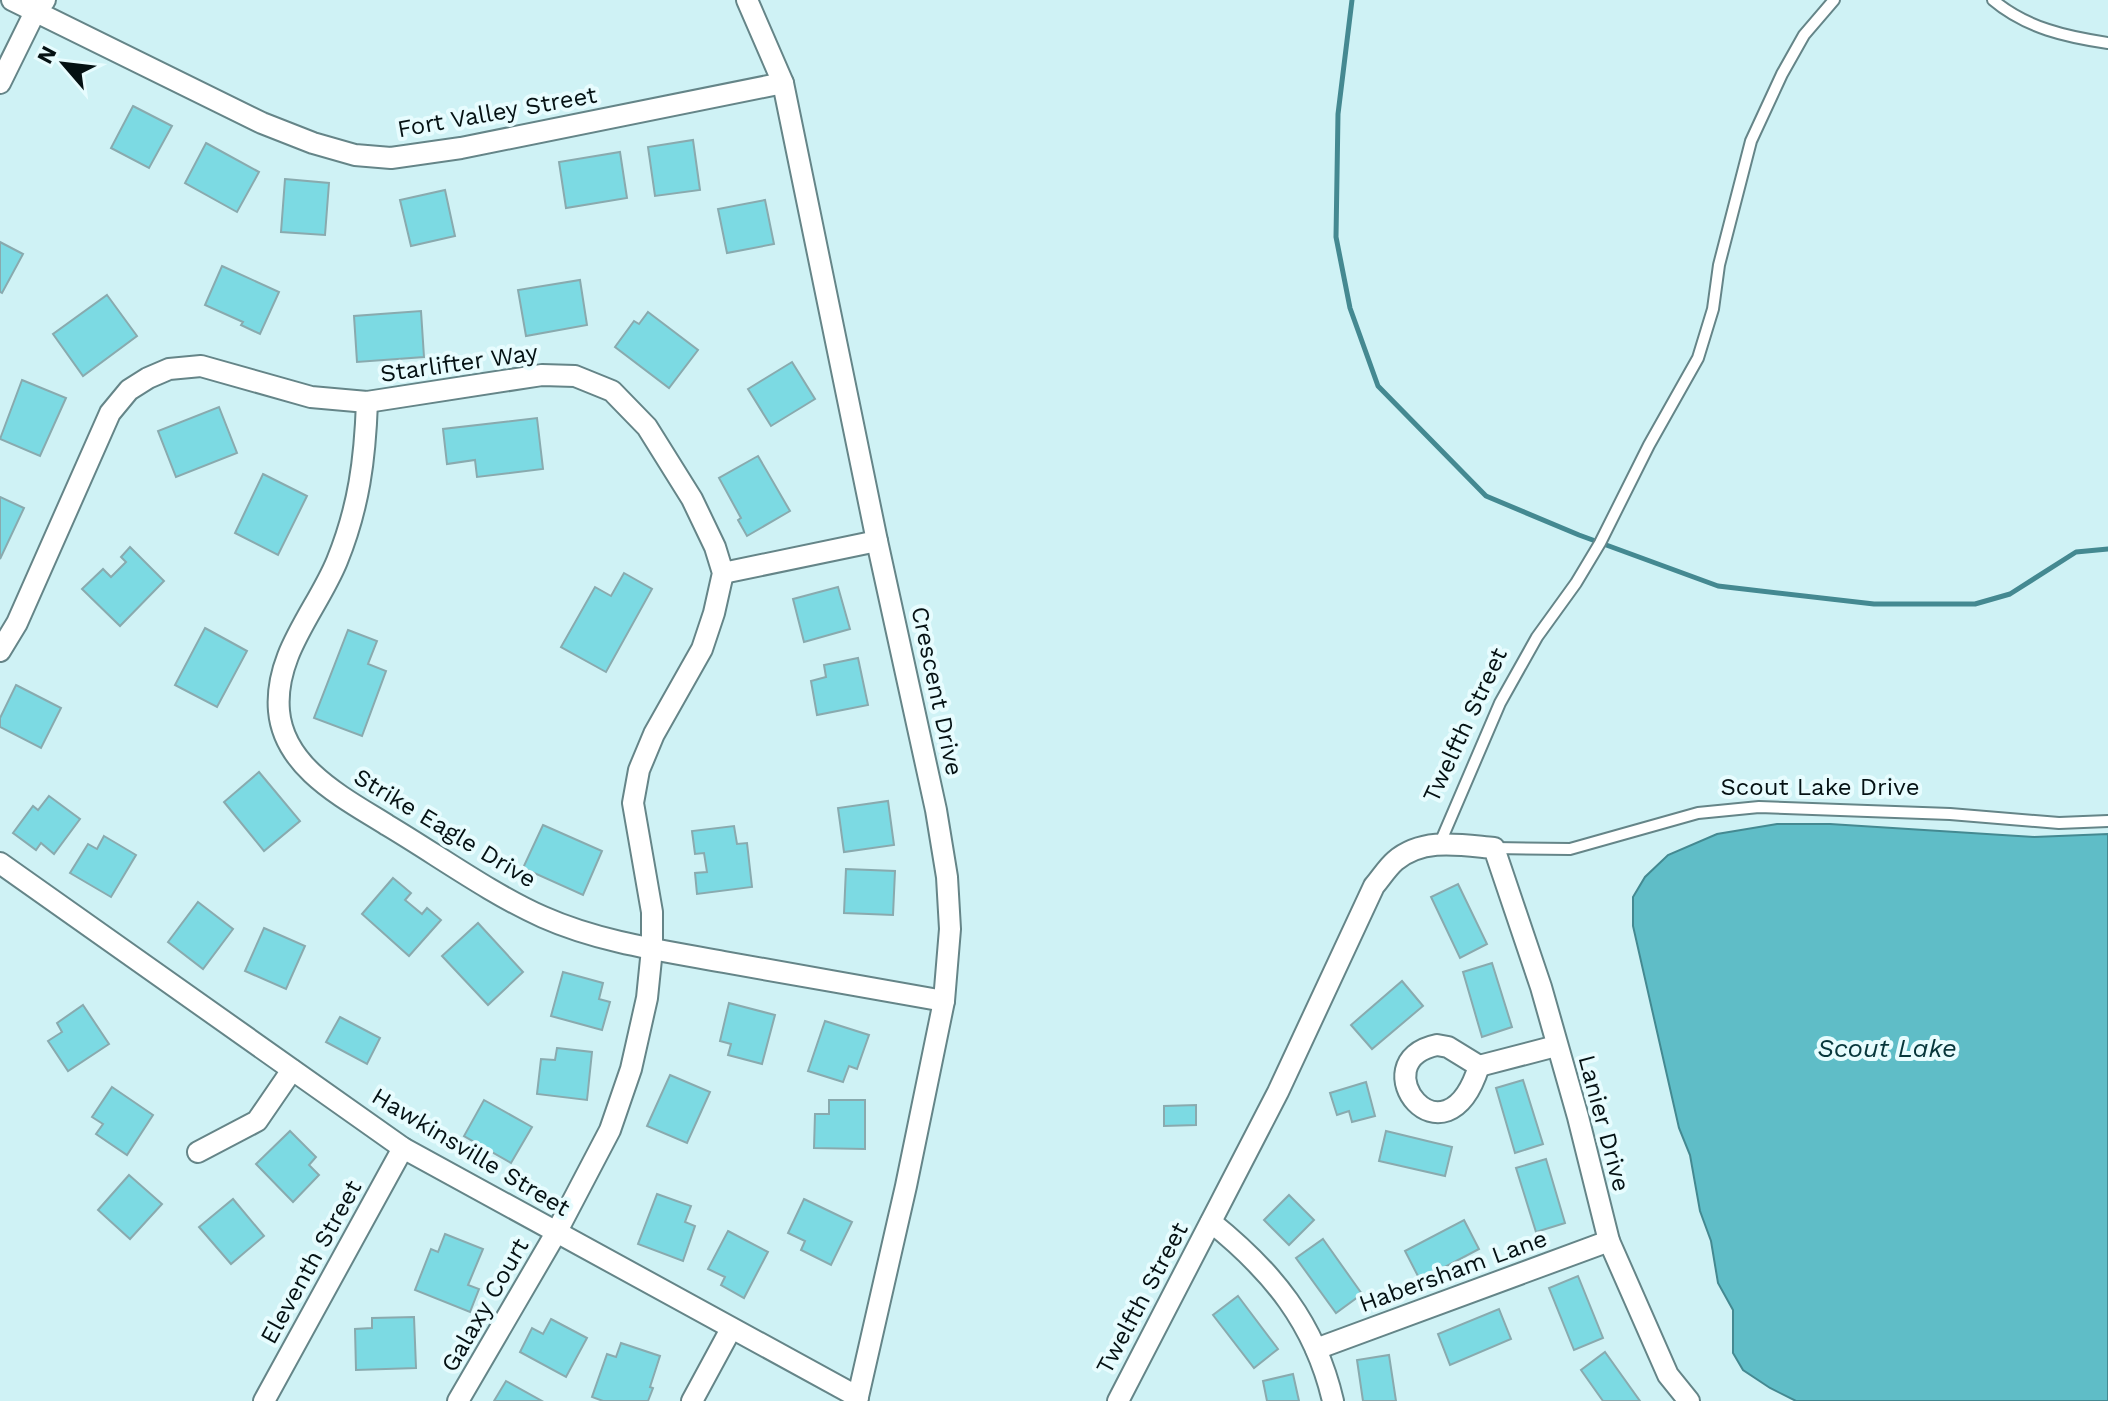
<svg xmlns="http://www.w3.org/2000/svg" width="2108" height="1401" font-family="'Work Sans',sans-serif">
  <rect width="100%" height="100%" fill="#cff2f5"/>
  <path fill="#5fbdc7" stroke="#448991" stroke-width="2" d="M1777,824H1830L2034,837L2108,834V1401H1796L1770,1388L1743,1370L1733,1353V1310L1718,1283L1711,1241L1700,1211L1690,1155L1679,1128L1633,926V897L1645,877L1668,855L1717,834Z"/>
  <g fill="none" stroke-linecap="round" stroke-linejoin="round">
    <path stroke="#448991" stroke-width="5" d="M1352,0L1338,114L1336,237L1350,308L1378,386L1486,496L1579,535L1718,586L1874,604H1975L2010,594L2076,552L2108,549"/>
  </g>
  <g fill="#7cdae3" stroke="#89aaae" stroke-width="2">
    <path d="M133,106L172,126L149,168L111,148Z"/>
    <path d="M693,140L700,190L655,196L648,147Z"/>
    <path d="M206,143L259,172L237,212L185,183Z"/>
    <path d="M620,152L627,198L566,208L559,162Z"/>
    <path d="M285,179L329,183L325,235L281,232Z"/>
    <path d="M445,190L455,236L411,246L400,200Z"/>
    <path d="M765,200L774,244L727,253L718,209Z"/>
    <path d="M0,242L23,254L2,293L0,292Z"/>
    <path d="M222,266L279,292L260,334L241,325L243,322L205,305Z"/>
    <path d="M580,280L587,325L526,336L518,290Z"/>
    <path d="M107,295L137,336L83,376L53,334Z"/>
    <path d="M421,311L424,357L357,362L354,316Z"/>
    <path d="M648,312L698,350L669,388L615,347L634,321L639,324Z"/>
    <path d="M792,362L815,399L771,426L748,389Z"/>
    <path d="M22,380L66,398L40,456L0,439Z"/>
    <path d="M219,407L237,453L176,477L158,431Z"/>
    <path d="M537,418L543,469L477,477L475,460L447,464L443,429Z"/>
    <path d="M758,456L790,511L747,536L738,520L741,518L719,478Z"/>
    <path d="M263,474L307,496L278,555L235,533Z"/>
    <path d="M0,497L24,508L0,559Z"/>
    <path d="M130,547L164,581L120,626L82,589L103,569L111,577L126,562L121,557Z"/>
    <path d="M624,573L652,589L606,672L561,647L595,587L611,596Z"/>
    <path d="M838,587L850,629L804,642L793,599Z"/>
    <path d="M205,628L247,651L217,707L175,685Z"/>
    <path d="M348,630L377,641L368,664L386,671L362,736L314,718Z"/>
    <path d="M858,658L868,705L817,715L811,681L826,677L824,665Z"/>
    <path d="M16,685L61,708L41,748L0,727V718Z"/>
    <path d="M259,772L300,821L264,851L224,802Z"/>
    <path d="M49,796L80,819L54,854L41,843L36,850L13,833L33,806L38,810Z"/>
    <path d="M888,801L894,845L844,852L838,808Z"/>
    <path d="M543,825L602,851L583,895L523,868Z"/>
    <path d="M734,826L737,844L747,843L752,887L697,894L695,873L707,872L704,853L695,854L692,831Z"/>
    <path d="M104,836L136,855L111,897L70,873L88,844L97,849Z"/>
    <path d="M846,869L895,871L893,915L844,913Z"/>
    <path d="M393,878L411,893L405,900L422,914L427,908L441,920L409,956L362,914Z"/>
    <path d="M1458,884L1487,944L1460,958L1431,897Z"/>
    <path d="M198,902L233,929L203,969L168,942Z"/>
    <path d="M478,923L523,972L488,1005L442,956Z"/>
    <path d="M264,928L305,946L286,989L245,971Z"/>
    <path d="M1492,963L1512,1027L1482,1037L1463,972Z"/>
    <path d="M563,972L603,983L599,999L610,1002L602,1030L551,1016Z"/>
    <path d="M1402,981L1423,1006L1372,1049L1351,1025Z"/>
    <path d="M729,1003L775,1015L762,1064L728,1055L731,1044L720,1041Z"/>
    <path d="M83,1005L109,1044L68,1071L48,1041L62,1032L57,1023Z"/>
    <path d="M340,1017L380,1038L367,1064L326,1042Z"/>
    <path d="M825,1021L869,1035L857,1069L849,1066L843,1082L808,1071Z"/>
    <path d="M557,1048L592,1052L587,1100L537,1094L541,1059L555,1060Z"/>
    <path d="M670,1075L710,1092L687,1143L647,1126Z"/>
    <path d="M1523,1080L1543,1144L1515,1153L1496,1088Z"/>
    <path d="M1366,1082L1375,1116L1352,1122L1349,1111L1337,1115L1330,1093Z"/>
    <path d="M112,1087L153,1115L127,1155L96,1134L103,1124L92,1117Z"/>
    <path d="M484,1100L532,1127L511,1163L464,1136Z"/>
    <path d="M829,1100H865V1149L814,1148L815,1114H829Z"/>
    <path d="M1196,1105V1125L1164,1126V1106Z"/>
    <path d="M290,1131L316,1157L309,1165L319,1175L293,1202L256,1164Z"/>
    <path d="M1386,1131L1452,1147L1445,1176L1379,1161Z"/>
    <path d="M1546,1159L1565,1223L1536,1232L1516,1168Z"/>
    <path d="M129,1175L162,1204L130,1239L98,1210Z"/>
    <path d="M657,1194L691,1206L685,1222L695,1226L683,1261L638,1244Z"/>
    <path d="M1289,1195L1314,1220L1289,1245L1264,1220Z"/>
    <path d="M233,1199L264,1236L231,1264L199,1227Z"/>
    <path d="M804,1199L852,1222L831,1265L801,1250L805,1241L788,1233Z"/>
    <path d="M1464,1220L1479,1249L1420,1280L1405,1251Z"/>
    <path d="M728,1231L768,1252L744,1298L721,1285L725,1277L708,1269Z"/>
    <path d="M445,1234L483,1249L468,1285L479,1289L470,1312L415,1290L431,1249L438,1252Z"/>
    <path d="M1323,1239L1362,1294L1336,1313L1296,1258Z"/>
    <path d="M1578,1276L1603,1338L1574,1350L1549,1288Z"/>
    <path d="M1238,1296L1278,1349L1254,1368L1213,1315Z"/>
    <path d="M1499,1309L1511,1339L1450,1365L1438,1334Z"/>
    <path d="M414,1317L416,1368L356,1370L355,1329L372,1328V1318Z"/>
    <path d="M551,1319L587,1338L566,1377L520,1352L532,1328L543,1334Z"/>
    <path d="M621,1343L660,1356L650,1387L653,1388L648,1401H603L592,1397L607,1354L616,1357Z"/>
    <path d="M1605,1352L1640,1401H1603L1581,1370Z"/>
    <path d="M1389,1355L1396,1401H1363L1357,1360Z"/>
    <path d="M1293,1374L1299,1401H1267L1263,1381Z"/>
    <path d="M506,1381L542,1401H494Z"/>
  </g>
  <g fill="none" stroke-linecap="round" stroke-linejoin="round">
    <defs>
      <g id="service">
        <path d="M1993,0C2026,28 2067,37 2108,43"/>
        <path d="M1440,843L1500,703L1537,637L1576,583L1600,543L1649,445L1698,358L1713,309L1719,265L1751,141L1782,74L1804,35L1834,0"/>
        <path d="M1494,848L1570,849L1698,813L1759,807L1950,814L2059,823L2108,821"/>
      </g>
      <g id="minor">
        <path d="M12,0L262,123L313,143L355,155L391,158L461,148L783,83"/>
        <path d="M747,0L783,83L877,541L936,810L947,877L950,929L944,1001L906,1186L857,1401"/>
        <path d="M0,83L35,12L45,0"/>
        <path d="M367,402C365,459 359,507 337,561C317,610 274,654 279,711C284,768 344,798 387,825C436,854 491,894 543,917C599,942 664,951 724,962C797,975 871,988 944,1001"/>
        <path d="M723,573L877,541"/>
        <path d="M0,651L17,623L110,413L129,390L148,378L169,369L201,366L311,397L367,402L542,375L575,376L612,391L647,427L692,499L715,547L723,573L714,613L702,649L654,734L639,770L633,803L652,912V949L647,998L631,1069L610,1130L556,1233L458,1401"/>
        <path d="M0,863L403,1148L858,1397"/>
        <path d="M1437,1045L1448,1047L1479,1066C1445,1174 1359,1061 1437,1045Z"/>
        <path d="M1479,1066L1556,1046"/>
        <path d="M198,1152L257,1121L292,1070"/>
        <path d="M1211,1222C1272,1271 1315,1323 1333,1401"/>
        <path d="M1316,1349L1609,1241"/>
        <path d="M264,1401L403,1148"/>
        <path d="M692,1401L731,1329"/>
        <path d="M1118,1401L1278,1092L1374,886C1381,878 1387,868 1395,861C1423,837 1461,845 1494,848L1541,987L1578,1117L1609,1241L1668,1375L1689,1401"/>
      </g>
    </defs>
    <use href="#service" stroke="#658588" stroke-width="14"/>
    <use href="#minor" stroke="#658588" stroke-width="24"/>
    <use href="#service" stroke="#fff" stroke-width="10"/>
    <use href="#minor" stroke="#fff" stroke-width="20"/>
  </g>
  <g text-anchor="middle" stroke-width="8" stroke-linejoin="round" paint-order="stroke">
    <g font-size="24" fill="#051113" stroke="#e7fcfe">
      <text transform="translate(497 112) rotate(-10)" y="8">Fort Valley Street</text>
      <text transform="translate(459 363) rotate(-8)" y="8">Starlifter Way</text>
      <text transform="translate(937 691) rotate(78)" y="8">Crescent Drive</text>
      <text transform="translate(1465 725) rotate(-65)" y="8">Twelfth Street</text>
      <text x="1820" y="795">Scout Lake Drive</text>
      <text transform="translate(445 828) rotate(31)" y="8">Strike Eagle Drive</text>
      <text transform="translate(1604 1123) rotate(75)" y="8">Lanier Drive</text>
      <text transform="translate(471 1152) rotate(31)" y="8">Hawkinsville Street</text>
      <text transform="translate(311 1262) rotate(-61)" y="8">Eleventh Street</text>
      <text transform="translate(1453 1271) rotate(-20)" y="8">Habersham Lane</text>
      <text transform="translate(1142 1298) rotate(-62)" y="8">Twelfth Street</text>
      <text transform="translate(485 1305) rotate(-60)" y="8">Galaxy Court</text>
    </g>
    <g font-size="26" font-style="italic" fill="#07363b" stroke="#e7fcfe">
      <text x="1887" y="1057">Scout Lake</text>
    </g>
  </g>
  <g transform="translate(64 64) rotate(298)" stroke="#e7fcfe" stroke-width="6" paint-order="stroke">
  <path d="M0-6L14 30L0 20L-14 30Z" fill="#051113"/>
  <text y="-12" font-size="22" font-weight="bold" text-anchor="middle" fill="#051113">N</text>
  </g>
</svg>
